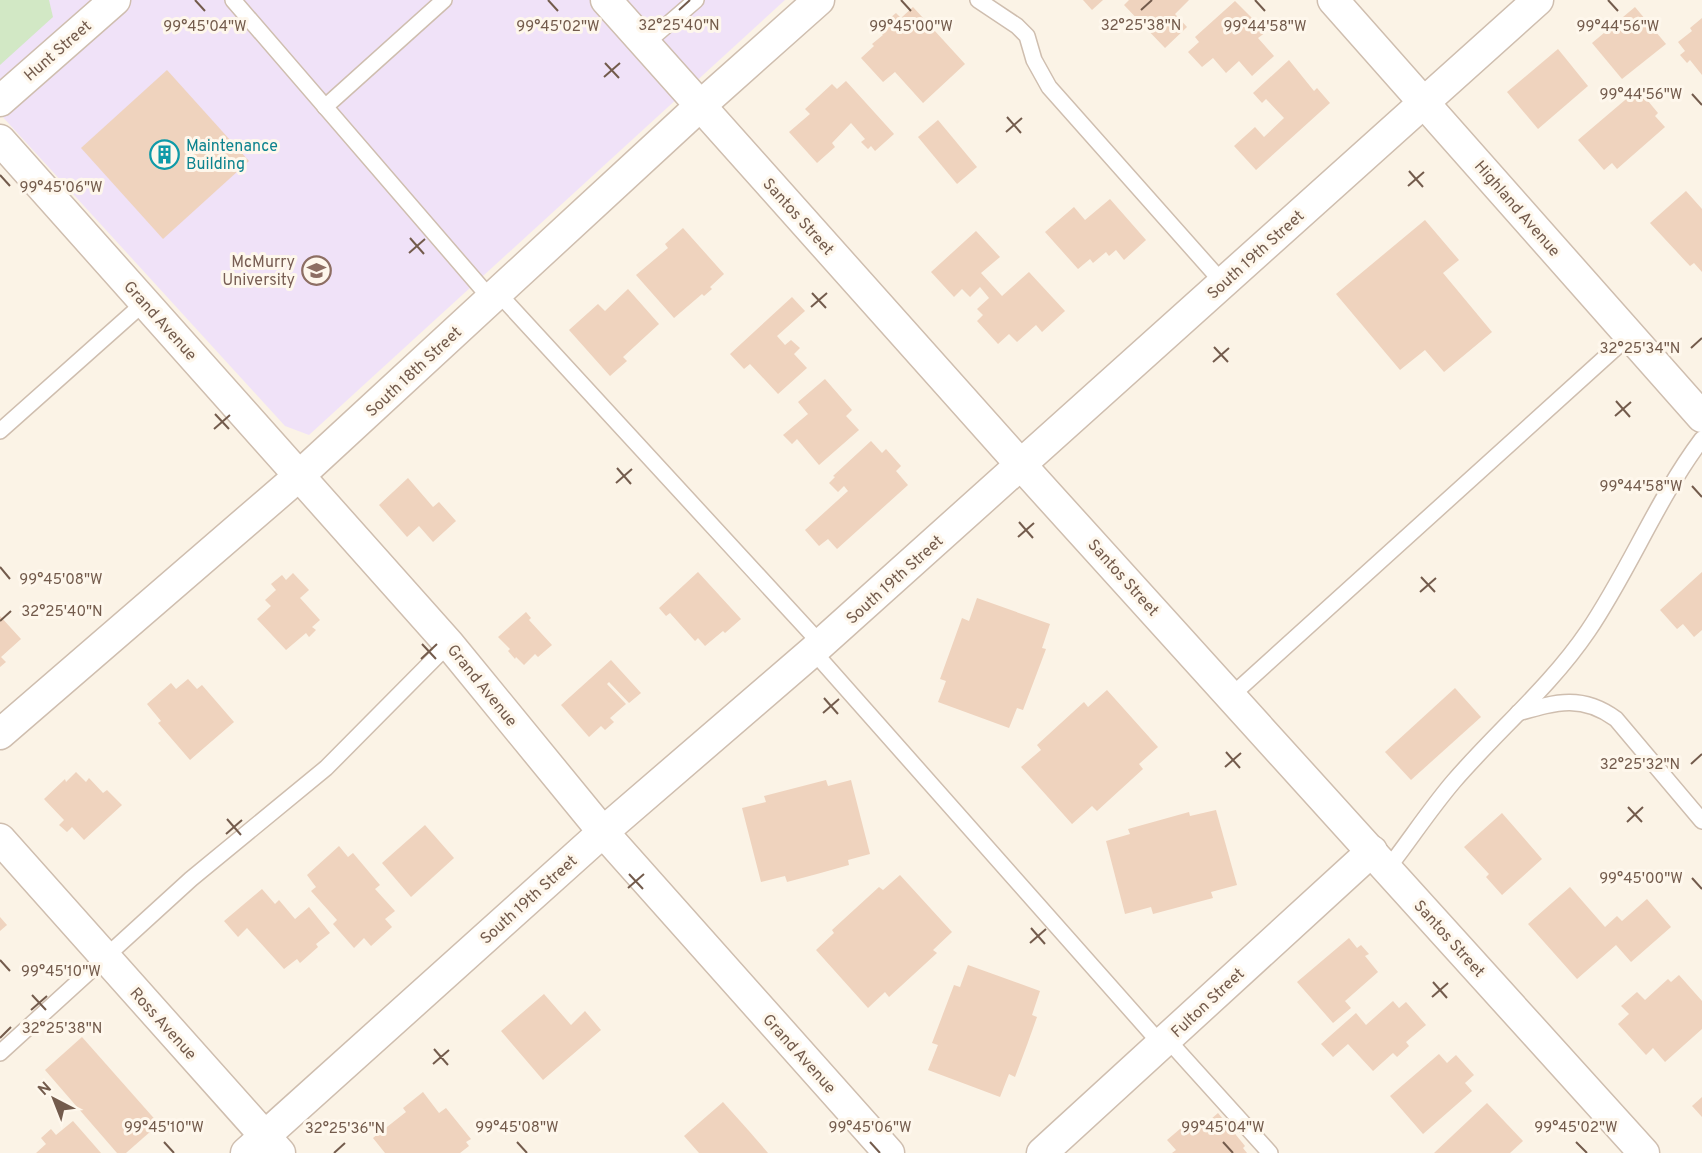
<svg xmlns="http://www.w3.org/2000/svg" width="1702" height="1153" font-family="Overpass,sans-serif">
  <rect width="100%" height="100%" fill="#fbf3e6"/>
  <path fill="#f0e2f8" d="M0,0H785L309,435L285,426L0,114Z"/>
  <path fill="#d2e8c5" d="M0,0H49L53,17L0,65Z"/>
  <g fill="#efd3be">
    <path d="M1083,0H1103L1092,10Z"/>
    <path d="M1129,0H1189L1175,14L1187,27L1165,48L1124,5Z"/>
    <path d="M1235,1L1266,32L1258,38L1274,56L1252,76L1239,61L1226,73L1213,58L1202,67L1188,52L1199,42L1195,37Z"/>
    <path d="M913,7L965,64L923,103L895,72L883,82L861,58L874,46L872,44L883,35L877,29L896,13L901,18Z"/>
    <path d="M1635,7L1666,44L1622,79L1592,43Z"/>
    <path d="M1702,18V75L1690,60L1687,63L1680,55L1685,51L1678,42L1692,31L1690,28Z"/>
    <path d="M1558,49L1588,86L1538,129L1507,92Z"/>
    <path d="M1289,60L1314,91L1317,88L1330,103L1256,170L1234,146L1255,127L1264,137L1284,118L1266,99L1262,103L1253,93Z"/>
    <path d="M167,70L249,161L163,239L81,148Z"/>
    <path d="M846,81L894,134L875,151L871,146L868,149L861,142L865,139L851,123L832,143L835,147L817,163L789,132L810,114L805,109L832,84L837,89Z"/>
    <path d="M1638,89L1658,113L1655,116L1665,127L1617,169L1612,163L1604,170L1578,140Z"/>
    <path d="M938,120L977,167L957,184L918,137Z"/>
    <path d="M1686,191L1702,209V272L1694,263L1690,266L1650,223Z"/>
    <path d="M1110,199L1146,240L1124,260L1116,250L1109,256L1106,252L1093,263L1090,259L1078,269L1045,232L1074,207L1085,220Z"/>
    <path d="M1425,220L1459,260L1443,273L1492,332L1444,372L1425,350L1400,370L1336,294Z"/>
    <path d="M683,228L724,274L710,287L712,289L704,296L702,294L674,318L636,275L668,248L665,244Z"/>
    <path d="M976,231L1000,257L981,273L1002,296L1029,272L1065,311L1042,332L1036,325L1017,342L1009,334L998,344L977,321L983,315L977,309L989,298L980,287L970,297L962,289L954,297L931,272Z"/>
    <path d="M628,289L659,324L623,357L627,361L610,376L569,330L598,304L605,311Z"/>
    <path d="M792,297L805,311L777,336L785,345L791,340L800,348L794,354L807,368L778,394L750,364L744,369L730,354Z"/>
    <path d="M825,379L852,410L846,416L859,430L819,465L797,439L792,444L783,435L808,414L798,402Z"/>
    <path d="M871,441L882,453L886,449L901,466L896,471L908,485L837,549L828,539L819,546L805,530L848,491L844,486L838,492L829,483L835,477L833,476Z"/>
    <path d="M408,478L433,507L439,502L456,521L433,542L419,526L407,537L379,505Z"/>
    <path d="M698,572L741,619L725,633L723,631L705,646L698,638L695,641L670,613L666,616L659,608Z"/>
    <path d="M1702,572V630L1694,637L1683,624L1677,629L1660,610Z"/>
    <path d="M293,573L309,590L300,598L320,620L312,627L316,630L309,637L306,633L286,650L257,619L271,606L265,600L276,590L271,584L282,575L286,580Z"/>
    <path d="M977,598L1050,624L1042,648L1046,649L1023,710L1017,708L1009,728L938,702L946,681L940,679L962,618L969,621Z"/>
    <path d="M526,612L531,618L529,620L552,645L538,657L535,654L524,665L516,657L515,659L508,651L510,649L498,637Z"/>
    <path d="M0,616L21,639L1,657L6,662L0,667Z"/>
    <path d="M611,660L641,693L629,703L609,682L607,684L626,704L610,718L614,722L605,730L601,726L589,737L561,705Z"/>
    <path d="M188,679L197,689L202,685L234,722L190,760L158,723L161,721L147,704L171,683L176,689Z"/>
    <path d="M1455,688L1481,717L1411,780L1385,752Z"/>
    <path d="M1107,690L1158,747L1139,764L1143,769L1097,811L1092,806L1072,824L1021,767L1041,750L1037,745L1061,723L1084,702L1088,707Z"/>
    <path d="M76,772L86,782L89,778L103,793L107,790L122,805L84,840L72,827L67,832L59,825L64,820L44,799L65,779L66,782Z"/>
    <path d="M826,780L828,786L851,780L870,854L848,860L849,865L817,874L787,882L785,876L761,882L742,808L766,802L764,796Z"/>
    <path d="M1216,810L1237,885L1211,892L1213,898L1153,914L1151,907L1125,914L1106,841L1130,834L1128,829L1189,812L1190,816Z"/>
    <path d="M1502,813L1542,859L1502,895L1486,877L1489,874L1464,847Z"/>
    <path d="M425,825L454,858L411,897L382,863Z"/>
    <path d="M339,846L348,857L353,853L380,885L375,889L395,911L385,919L392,927L371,946L364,938L354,948L333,924L337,920L311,891L316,887L307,875Z"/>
    <path d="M900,875L952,932L933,950L937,953L889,997L885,992L868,1008L816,950L834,933L832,930L879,887L883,890Z"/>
    <path d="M1570,887L1605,927L1617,916L1622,921L1647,899L1671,927L1631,962L1616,945L1577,979L1528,924Z"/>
    <path d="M262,889L275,904L279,900L295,919L309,907L330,933L316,944L318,947L300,963L297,959L284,969L247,928L238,937L224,921Z"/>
    <path d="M0,917L7,925L0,931Z"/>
    <path d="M1349,938L1357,948L1361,945L1369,954L1365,956L1378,972L1345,1001L1351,1008L1333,1023L1297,982Z"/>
    <path d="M968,965L1040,991L1032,1015L1037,1017L1027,1045L1015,1077L1009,1074L1000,1097L928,1070L938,1045L932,1043L954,985L960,987Z"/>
    <path d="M1679,975L1702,1001V1029L1665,1062L1653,1048L1646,1055L1618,1024L1629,1014L1621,1006L1637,992L1645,1000L1668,979L1671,982Z"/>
    <path d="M544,994L571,1025L585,1011L601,1030L543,1080L501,1031Z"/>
    <path d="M1393,1001L1399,1008L1406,1002L1426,1025L1406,1042L1409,1046L1397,1057L1393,1053L1373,1071L1348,1044L1333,1057L1321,1044L1356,1013L1366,1025Z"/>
    <path d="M82,1037L159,1124L126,1153H117L45,1070Z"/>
    <path d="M1439,1054L1447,1063L1456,1055L1474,1075L1465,1083L1472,1091L1423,1134L1390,1096Z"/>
    <path d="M423,1092L439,1113L446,1108L471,1139L466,1142L469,1146L460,1153H385L373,1138L406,1112L403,1108Z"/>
    <path d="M1702,1097V1117L1692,1106Z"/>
    <path d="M723,1102L749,1131L768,1153H699L684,1136Z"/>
    <path d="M1487,1103L1523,1141L1510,1153H1434Z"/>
    <path d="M1218,1113L1245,1146L1243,1148L1247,1153H1172L1176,1150L1167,1140L1187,1123L1195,1133Z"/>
    <path d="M73,1121L101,1153H36L46,1144L41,1138L51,1129L56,1135Z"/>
  </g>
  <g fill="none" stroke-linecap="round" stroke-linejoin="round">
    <defs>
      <g id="lane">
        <path d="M233,0L491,299"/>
        <path d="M978,0L1017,26L1027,36L1034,60L1049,87L1223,283"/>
        <path d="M645,44L696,0"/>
        <path d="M325,107L444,0"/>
        <path d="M498,293L821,644"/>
        <path d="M0,431L145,302"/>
        <path d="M813,651L1161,1044"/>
        <path d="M1231,696L1630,335"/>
        <path d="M1518,713C1556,702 1582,694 1616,719L1702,821"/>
        <path d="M1388,868C1410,840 1430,809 1454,781C1498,730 1550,687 1588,631C1630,569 1657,499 1702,439"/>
        <path d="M1167,1039L1270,1153"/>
        <path d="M0,1053L191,879L326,768L449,644"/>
      </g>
      <g id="street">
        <path d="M606,0L1021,465L1644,1153"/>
        <path d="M1333,0L1702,417"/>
        <path d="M0,101L115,0"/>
        <path d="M0,140L449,644L603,832L889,1153"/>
        <path d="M0,734L300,475L700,106L819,0"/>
        <path d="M0,839L280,1153"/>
        <path d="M246,1153L603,832L813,651L1538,0"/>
        <path d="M1042,1153L1372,851"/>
      </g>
    </defs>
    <use href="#lane" stroke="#cfbeaf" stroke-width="18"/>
    <use href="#street" stroke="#cfbeaf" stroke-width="33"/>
    <use href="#lane" stroke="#fff" stroke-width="15"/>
    <use href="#street" stroke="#fff" stroke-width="30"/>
  </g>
  <path fill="none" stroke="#735b4c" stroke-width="2" d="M195,0L205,11M548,0L558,11M901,0L911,11M1255,0L1265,11M1608,0L1618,11M679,10L690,0M1141,10L1152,0M605,63L619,78M604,77L620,63M1692,94L1702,105M1007,117L1021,133M1006,132L1022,118M1409,171L1423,187M0,175L10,186M1408,186L1424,172M410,238L424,254M409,253L425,239M812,293L826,308M811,307L827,293M1214,347L1228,362M1691,348L1702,338M1213,362L1229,348M1616,401L1630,417M215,414L229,429M1615,416L1631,402M214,429L230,415M617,468L631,484M616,483L632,469M1692,486L1702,497M1019,522L1033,538M1018,537L1034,523M0,567L10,579M1421,577L1435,592M1420,592L1436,578M0,621L11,611M422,644L436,659M421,659L437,644M824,698L838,714M823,713L839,699M1226,752L1240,768M1691,764L1702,754M1225,767L1241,753M1628,807L1642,822M227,819L241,835M1627,822L1643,807M226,834L242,820M629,874L643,889M1692,878L1702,889M628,888L644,874M1031,928L1045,944M1030,943L1046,929M0,960L10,971M1433,982L1447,998M32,995L46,1010M1432,997L1448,983M31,1010L47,996M0,1038L11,1027M434,1049L448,1065M433,1064L449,1050M164,1142L174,1153M517,1142L527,1153M870,1142L880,1153M1223,1142L1233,1153M1576,1142L1587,1153M334,1153L345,1143"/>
  <defs>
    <symbol id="building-ring" viewBox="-11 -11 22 22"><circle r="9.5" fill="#fef7ec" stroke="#0f9aa8" stroke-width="1.5"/><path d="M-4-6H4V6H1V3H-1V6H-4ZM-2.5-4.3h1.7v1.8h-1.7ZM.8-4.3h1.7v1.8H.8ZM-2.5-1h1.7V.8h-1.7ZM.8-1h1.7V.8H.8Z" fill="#0f9aa8"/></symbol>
    <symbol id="university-ring" viewBox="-11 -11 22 22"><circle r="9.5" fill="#fef7ec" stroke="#8d6e63" stroke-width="1.5"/><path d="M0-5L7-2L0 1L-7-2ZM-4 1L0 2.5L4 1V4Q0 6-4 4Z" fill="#8d6e63"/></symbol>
  </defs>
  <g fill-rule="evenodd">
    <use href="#building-ring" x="148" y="138" width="33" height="33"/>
    <use href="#university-ring" x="300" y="254" width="33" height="33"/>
  </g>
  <g text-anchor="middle" stroke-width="6" stroke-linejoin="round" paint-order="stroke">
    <g font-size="16" fill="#735b4c" stroke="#fef7ec">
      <text transform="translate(57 50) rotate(-41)" y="6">Hunt Street</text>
      <text transform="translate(1518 208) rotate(49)" y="6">Highland Avenue</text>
      <text transform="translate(799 216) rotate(48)" y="6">Santos Street</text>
      <text transform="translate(1255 254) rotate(-42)" y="6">South 19th Street</text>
      <text transform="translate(161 320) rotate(48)" y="6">Grand Avenue</text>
      <text transform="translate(413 371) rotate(-43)" y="6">South 18th Street</text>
      <text transform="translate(1124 577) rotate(48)" y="6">Santos Street</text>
      <text transform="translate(894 579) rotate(-42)" y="6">South 19th Street</text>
      <text transform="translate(483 685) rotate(51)" y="6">Grand Avenue</text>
      <text transform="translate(528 899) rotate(-42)" y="6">South 19th Street</text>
      <text transform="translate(1450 938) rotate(48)" y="6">Santos Street</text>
      <text transform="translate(1207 1002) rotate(-43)" y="6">Fulton Street</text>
      <text transform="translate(164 1023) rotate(48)" y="6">Ross Avenue</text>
      <text transform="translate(800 1053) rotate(48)" y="6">Grand Avenue</text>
    </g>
    <g font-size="16" fill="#0d838f" stroke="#fef7ec" text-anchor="start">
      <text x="186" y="151">Maintenance<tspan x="186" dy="18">Building</tspan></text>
    </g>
    <g font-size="16" fill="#785e54" stroke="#fef7ec" text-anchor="end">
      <text x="295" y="267">McMurry<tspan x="295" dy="18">University</tspan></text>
    </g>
  </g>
  <g font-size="15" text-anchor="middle" fill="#735b4c" stroke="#fef7ec" stroke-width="6" stroke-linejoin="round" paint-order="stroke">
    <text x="679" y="30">32°25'40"N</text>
    <text x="1141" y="30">32°25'38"N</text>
    <text x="558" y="31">99°45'02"W</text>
    <text x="1265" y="31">99°44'58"W</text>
    <text x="1618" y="31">99°44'56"W</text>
    <text x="205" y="31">99°45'04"W</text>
    <text x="911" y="31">99°45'00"W</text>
    <text x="1641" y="99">99°44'56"W</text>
    <text x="61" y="192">99°45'06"W</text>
    <text x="1640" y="353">32°25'34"N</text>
    <text x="1641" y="491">99°44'58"W</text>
    <text x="61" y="584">99°45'08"W</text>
    <text x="62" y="616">32°25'40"N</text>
    <text x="1640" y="769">32°25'32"N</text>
    <text x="1641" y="883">99°45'00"W</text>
    <text x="61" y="976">99°45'10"W</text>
    <text x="62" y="1033">32°25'38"N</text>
    <text x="164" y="1132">99°45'10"W</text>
    <text x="517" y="1132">99°45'08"W</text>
    <text x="870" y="1132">99°45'06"W</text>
    <text x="1223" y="1132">99°45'04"W</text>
    <text x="1576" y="1132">99°45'02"W</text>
    <text x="345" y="1133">32°25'36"N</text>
  </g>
  <g transform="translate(54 1099) rotate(318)" stroke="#fef7ec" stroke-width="4.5" paint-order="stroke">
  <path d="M0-4.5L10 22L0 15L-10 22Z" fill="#735b4c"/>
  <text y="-9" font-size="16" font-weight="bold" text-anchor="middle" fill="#735b4c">N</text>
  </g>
</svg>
